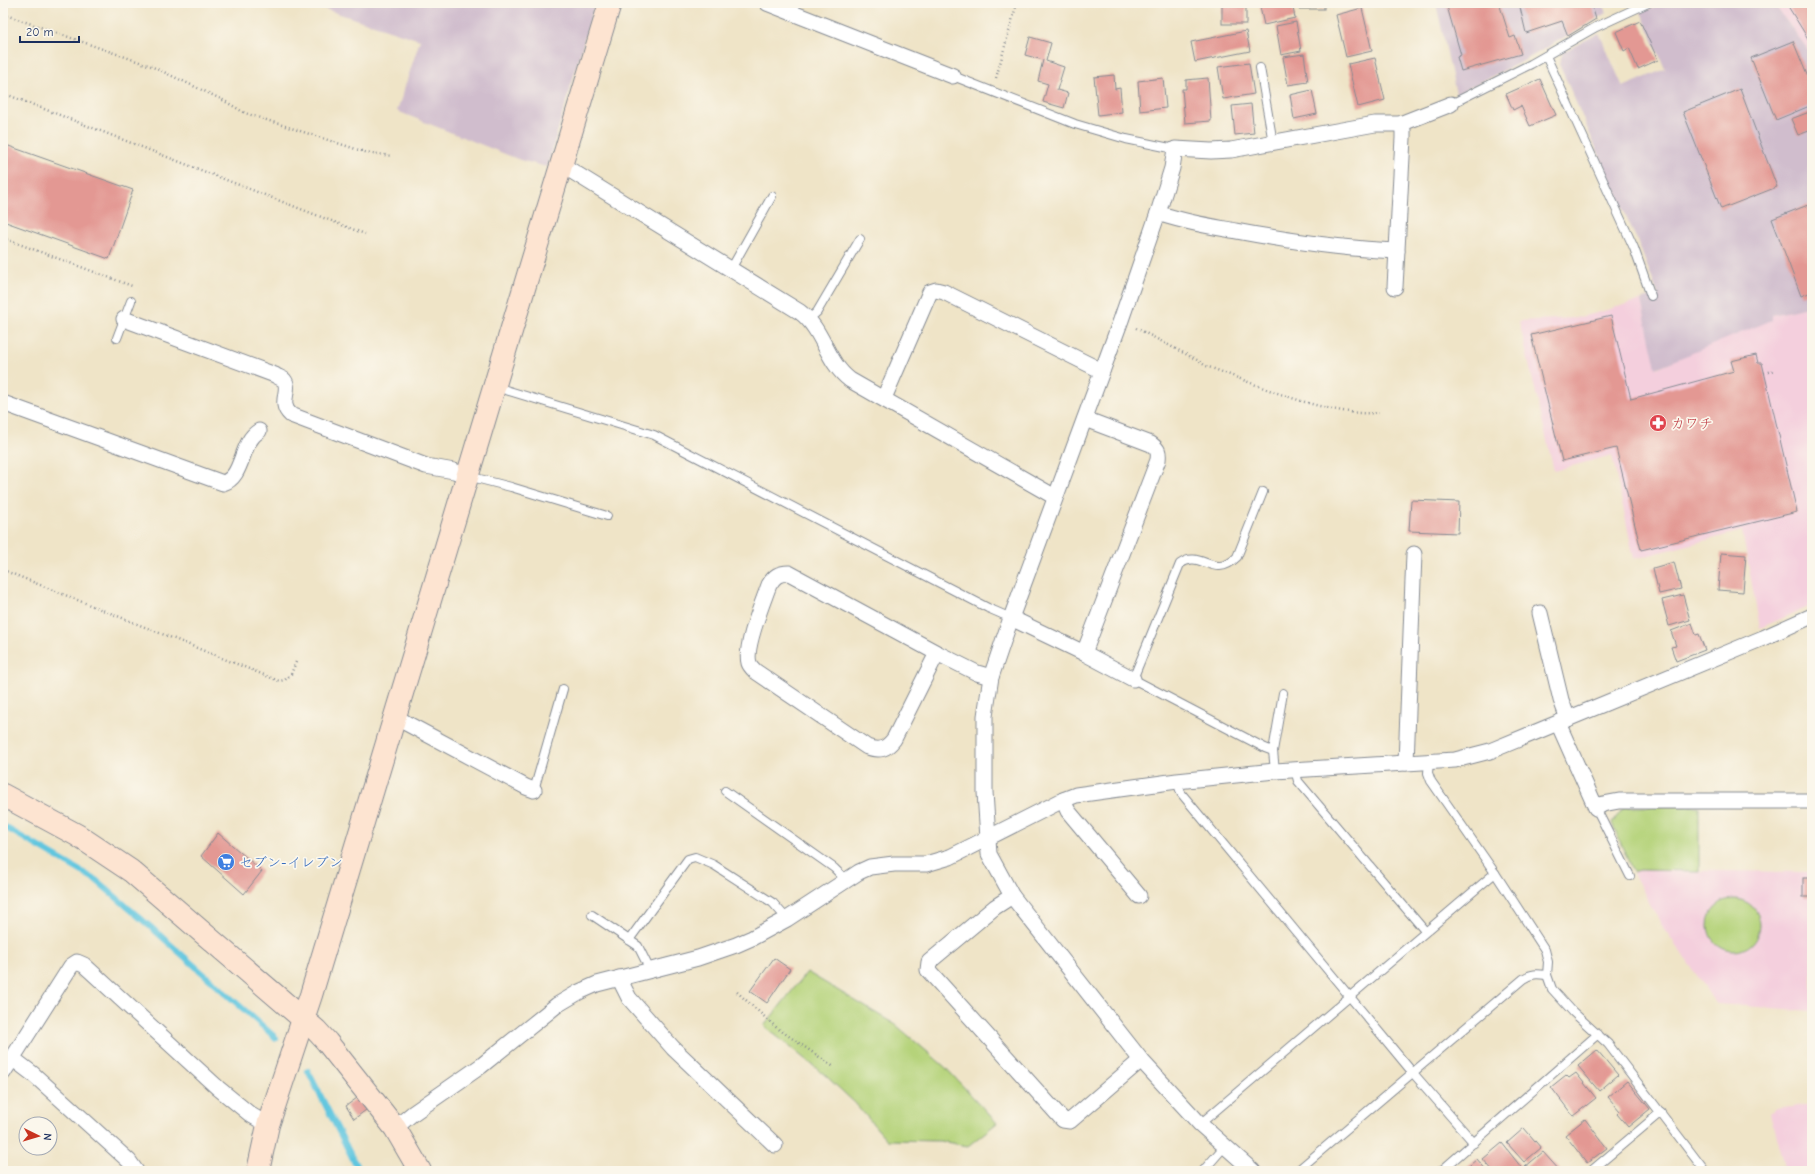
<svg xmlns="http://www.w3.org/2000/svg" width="1815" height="1174" font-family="'Comic Neue','Klee One',sans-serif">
  <rect width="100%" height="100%" fill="#fbf7ec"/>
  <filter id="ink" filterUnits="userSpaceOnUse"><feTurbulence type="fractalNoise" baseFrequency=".025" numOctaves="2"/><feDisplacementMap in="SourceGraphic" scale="8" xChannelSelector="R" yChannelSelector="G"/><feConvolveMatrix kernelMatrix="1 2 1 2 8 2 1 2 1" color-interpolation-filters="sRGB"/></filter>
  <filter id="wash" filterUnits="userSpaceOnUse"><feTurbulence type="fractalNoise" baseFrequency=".012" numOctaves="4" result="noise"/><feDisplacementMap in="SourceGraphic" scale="16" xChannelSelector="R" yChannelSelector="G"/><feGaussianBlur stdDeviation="0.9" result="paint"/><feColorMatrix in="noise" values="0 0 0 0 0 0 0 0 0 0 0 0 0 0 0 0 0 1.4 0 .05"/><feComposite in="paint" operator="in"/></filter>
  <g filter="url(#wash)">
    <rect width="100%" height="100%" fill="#efe4c7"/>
    <g fill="#f4cfdd">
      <path d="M1773,3H1812V55Z"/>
      <path d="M1641,300L1657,368L1772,315L1812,306V542L1808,548H1812V605L1760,628L1742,531L1634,559L1612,455L1554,471L1519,321L1574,318L1593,314Z"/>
      <path d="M1640,870L1812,872V1011L1717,1004L1661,924L1633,873Z"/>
      <path d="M1812,1104V1171H1785L1770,1114L1777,1109Z"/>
    </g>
    <g fill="#d0bdcd">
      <path d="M306,3H595L547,167L520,160L397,111L420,40Z"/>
      <path d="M1436,3H1603L1606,13L1527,59L1456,94Z"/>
      <path d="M1664,3H1773L1812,55V146L1809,150L1812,157V306L1772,315V320L1656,368L1641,300L1658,294L1639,245L1559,64L1563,52L1599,33L1623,87L1665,69L1641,12Z"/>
    </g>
    <g fill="#b5d37a" stroke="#68816c">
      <path d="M1699,806V871L1640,870L1633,872L1612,823L1624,807Z"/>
      <circle cx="1734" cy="925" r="26"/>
      <path d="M807,972L896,1025L945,1067L997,1123L968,1146L940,1141L887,1140L855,1103L826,1076L764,1026Z"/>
    </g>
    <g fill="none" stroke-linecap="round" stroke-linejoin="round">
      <g stroke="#61c6df" stroke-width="6">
        <path d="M3,826L96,880L153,929L276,1038"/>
        <path d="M308,1071L359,1171"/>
      </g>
    </g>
    <g id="blocks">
      <g fill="#e39893">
        <rect x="1222" y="3" width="24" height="21"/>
        <path d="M1259,3H1292L1295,18L1264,25Z"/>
        <rect x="1299" y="3" width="25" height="6"/>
        <path d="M1446,3H1499L1510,38L1515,36L1521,54L1461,71L1457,57L1461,55Z"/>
        <path d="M1519,3H1591L1596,19L1568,36L1562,21L1526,33Z"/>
        <path d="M1786,3H1812V45Z"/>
        <path d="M1362,8L1372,51L1346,57L1336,15Z"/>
        <path d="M1640,21L1658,60L1638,69L1629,48L1624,51L1616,32Z"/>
        <path d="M1296,22L1301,51L1281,55L1276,26Z"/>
        <path d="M1246,31L1250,51L1195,62L1191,42Z"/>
        <path d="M1030,37L1051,43L1046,61L1064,67L1057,90L1068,93L1064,108L1043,102L1048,84L1038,81L1043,60L1025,55Z"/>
        <path d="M1793,41L1812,87V105L1776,120L1751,58Z"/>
        <path d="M1304,54L1308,82L1288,85L1283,57Z"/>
        <path d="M1375,58L1385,100L1358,107L1348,64Z"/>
        <path d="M1249,63L1254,94L1223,99L1218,67Z"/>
        <path d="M1114,75L1115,89L1120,88L1122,112L1098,115L1094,77Z"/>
        <path d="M1163,78L1166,108L1140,111L1138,81Z"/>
        <path d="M1208,78L1211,121L1185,123L1182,89H1186V80Z"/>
        <path d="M1540,79L1556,115L1530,126L1521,106L1513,110L1506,94Z"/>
        <path d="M1740,89L1777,187L1721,209L1683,112Z"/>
        <path d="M1312,90L1317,114L1294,119L1290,95Z"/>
        <path d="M1251,104L1254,133L1235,135L1232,106Z"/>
        <path d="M1812,111V130L1798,135L1791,119Z"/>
        <path d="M3,144L133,190L109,259L3,221Z"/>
        <path d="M1808,205L1812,214V292L1801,296L1772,219Z"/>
        <path d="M1611,316L1631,399L1734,371L1731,361L1756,355L1758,363H1762L1797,512L1641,550L1616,448L1562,461L1531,335Z"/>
        <path d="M1411,500L1459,502L1458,533L1409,531Z"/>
        <path d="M1721,553L1746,555L1743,592L1718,590Z"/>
        <path d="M1674,562L1681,589L1659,594L1653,568Z"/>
        <path d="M1683,595L1690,620L1669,626L1662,600Z"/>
        <path d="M1692,623L1696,635L1699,634L1705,650L1676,661L1671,647L1676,646L1671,631Z"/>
        <path d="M218,833L262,871L244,894L201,856Z"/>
        <rect x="1803" y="878" width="9" height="19"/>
        <path d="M774,958L790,969L767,1003L750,991Z"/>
        <path d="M1597,1050L1618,1075L1599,1091L1578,1066Z"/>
        <path d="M1576,1073L1596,1098L1573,1116L1551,1087L1566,1075L1569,1078Z"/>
        <path d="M1627,1081L1650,1109L1628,1127L1617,1114L1620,1111L1608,1097Z"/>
        <path d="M357,1098L366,1110L354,1119L346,1106Z"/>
        <path d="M1585,1119L1607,1148L1587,1163L1565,1135Z"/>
        <path d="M1524,1128L1541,1148L1524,1162L1507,1143Z"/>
        <path d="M1502,1143L1521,1167L1517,1171H1493L1483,1159Z"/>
        <path d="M1543,1152L1560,1171H1528L1525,1167Z"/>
        <path d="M1477,1159L1487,1171H1463Z"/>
      </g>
    </g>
  </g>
  <g filter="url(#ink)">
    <use href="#blocks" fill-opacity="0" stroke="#858a92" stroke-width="1"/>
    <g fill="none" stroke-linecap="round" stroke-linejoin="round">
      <defs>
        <g id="lane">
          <path d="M1546,56L1634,248L1651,296"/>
          <path d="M1260,68L1273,143"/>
          <path d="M953,76L1075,124L1126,139L1175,149"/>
          <path d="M1451,104L1531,64L1596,27L1648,3"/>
          <path d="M731,269L772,196"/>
          <path d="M809,319L817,312L860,239"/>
          <path d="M117,338L131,301"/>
          <path d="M496,387L654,435L988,608L1011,618"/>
          <path d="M468,476L511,487L607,516"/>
          <path d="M1263,492L1237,557C1213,581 1201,548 1180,564L1133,679L1265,748L1273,751"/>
          <path d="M1429,762L1428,773L1431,781L1495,873L1545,950L1548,962L1547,975L1552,989L1573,1012L1608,1044L1705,1171"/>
          <path d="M1295,769L1298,781L1425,931"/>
          <path d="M1275,771L1273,751L1283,693"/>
          <path d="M1177,781L1181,793L1413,1073L1474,1143"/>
          <path d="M534,790L563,689"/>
          <path d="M725,791L834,868L846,880"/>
          <path d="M1596,808L1630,876"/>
          <path d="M592,915L638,946L650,970"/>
          <path d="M629,940L688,859L695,857L714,865L773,903L787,919"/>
          <path d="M1200,1124L1495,873"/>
          <path d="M1203,1171L1224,1147"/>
          <path d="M1297,1171L1523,979C1531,973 1538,974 1547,975"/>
          <path d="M1441,1171L1598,1034"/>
          <path d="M1591,1171L1661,1112"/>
        </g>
        <g id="street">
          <path d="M767,3L953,76"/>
          <path d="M562,165L800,312C824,330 826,362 850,380L1055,497"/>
          <path d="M1158,213C1183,222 1209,226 1236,231C1289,241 1342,249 1397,251"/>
          <path d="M1395,287L1403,138V130L1400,124"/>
          <path d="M124,319L275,375C277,377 282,378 284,380C292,390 277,403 291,415L426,466L454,471L468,476"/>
          <path d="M884,398L930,292L936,290L944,292L1102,371"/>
          <path d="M3,403L223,483C244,477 240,442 259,431"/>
          <path d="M1540,613L1561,700L1568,719"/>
          <path d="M1011,618L1084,653L1133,679"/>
          <path d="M937,653L894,739C886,750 879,751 867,747L755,671C753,669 750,666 749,663C744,647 763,602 769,585C774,576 779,573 789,573L937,653L977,673L991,677"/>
          <path d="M1084,653L1158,460C1159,452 1158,449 1151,444L1085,419"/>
          <path d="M395,716L406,723L526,787L534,790"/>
          <path d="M1558,723L1596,808L1603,804L1619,801H1812"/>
          <path d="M1406,763L1414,554"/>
          <path d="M1063,800L1068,811L1139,896"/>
          <path d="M1012,896L995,907L929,962L928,970L1063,1120L1070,1121L1141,1060"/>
          <path d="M619,978L629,998L673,1048L775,1145"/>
          <path d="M12,1058L33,1074L129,1161L136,1171"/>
          <path d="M3,1073L71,966L77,962L84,965L218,1088L251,1115L268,1125"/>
          <path d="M395,1128L412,1114L481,1066L557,1005L579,992L597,984L698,958L736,945L752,938L787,919L859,872L870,867L894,864H926L950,857L1063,800L1076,795L1177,781L1275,771L1455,760L1490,751L1763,638L1812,616"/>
          <path d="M1253,1171L1200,1124L1141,1060L1012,896L989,854L985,792V716L991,677L1011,618L1121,320L1158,213L1172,168L1175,149L1211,151L1231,150L1375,124H1400L1451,104"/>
        </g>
        <g id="secondary">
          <path d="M3,795L77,835L131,871L316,1030L327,1042L395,1128L420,1171"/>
          <path d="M258,1171L268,1125L311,995L610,3"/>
        </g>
      </defs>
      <use href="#lane" stroke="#858a92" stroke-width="10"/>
      <use href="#street" stroke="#858a92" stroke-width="17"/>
      <use href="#secondary" stroke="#858a92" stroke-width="24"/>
      <g stroke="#858a92" stroke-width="2.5" stroke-dasharray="1 3" stroke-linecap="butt">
        <path d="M3,14L151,66L221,99L245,113L365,152L391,156"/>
        <path d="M996,78L1017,3"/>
        <path d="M3,93L365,234"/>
        <path d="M3,238L132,286"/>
        <path d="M1136,328L1197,360L1206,366C1257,384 1325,417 1379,413"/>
        <path d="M1764,373L1775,370"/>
        <path d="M3,570L279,681L285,680L291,674L296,662"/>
        <path d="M737,992L777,1028L834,1067"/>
      </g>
      <use href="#lane" stroke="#fff" stroke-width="8"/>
      <use href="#street" stroke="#fff" stroke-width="15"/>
      <use href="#secondary" stroke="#fde4d1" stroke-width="22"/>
    </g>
  </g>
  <defs>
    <symbol id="pharmacy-disc" viewBox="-11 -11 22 22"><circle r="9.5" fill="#e0444e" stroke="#fbf7ec"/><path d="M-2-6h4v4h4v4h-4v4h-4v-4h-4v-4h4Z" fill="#fff"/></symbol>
    <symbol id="supermarket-disc" viewBox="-11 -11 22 22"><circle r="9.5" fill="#3f7fe0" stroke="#fbf7ec"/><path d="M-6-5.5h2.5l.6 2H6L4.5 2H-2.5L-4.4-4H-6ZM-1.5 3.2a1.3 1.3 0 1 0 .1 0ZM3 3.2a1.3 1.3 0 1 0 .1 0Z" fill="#fff"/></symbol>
  </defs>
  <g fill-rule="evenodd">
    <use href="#pharmacy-disc" x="1648" y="413" width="20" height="20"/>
    <use href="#supermarket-disc" x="216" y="852" width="20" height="20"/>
  </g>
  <g text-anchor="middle" stroke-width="3.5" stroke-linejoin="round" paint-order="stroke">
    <g font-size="14" fill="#be3a42" stroke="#fbf7ec" text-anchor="start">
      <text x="1671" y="428">カワチ</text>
    </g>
    <g font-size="14" fill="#366cbe" stroke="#fbf7ec" text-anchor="start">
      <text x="239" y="867">セブン-イレブン</text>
    </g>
  </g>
  <rect width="1815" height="1174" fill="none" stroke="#fbf7ec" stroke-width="16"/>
  <g transform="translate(38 1136) rotate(95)"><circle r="19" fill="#fbf7ec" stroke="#a1a7b3"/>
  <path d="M0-3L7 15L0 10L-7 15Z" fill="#c8321e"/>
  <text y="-6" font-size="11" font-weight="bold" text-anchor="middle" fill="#1b2f5e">N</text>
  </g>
  <path d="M20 36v6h59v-6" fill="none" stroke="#1b2f5e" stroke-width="2"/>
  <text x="26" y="36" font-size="12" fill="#1b2f5e" stroke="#fbf7ec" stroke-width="3" paint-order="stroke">20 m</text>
</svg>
